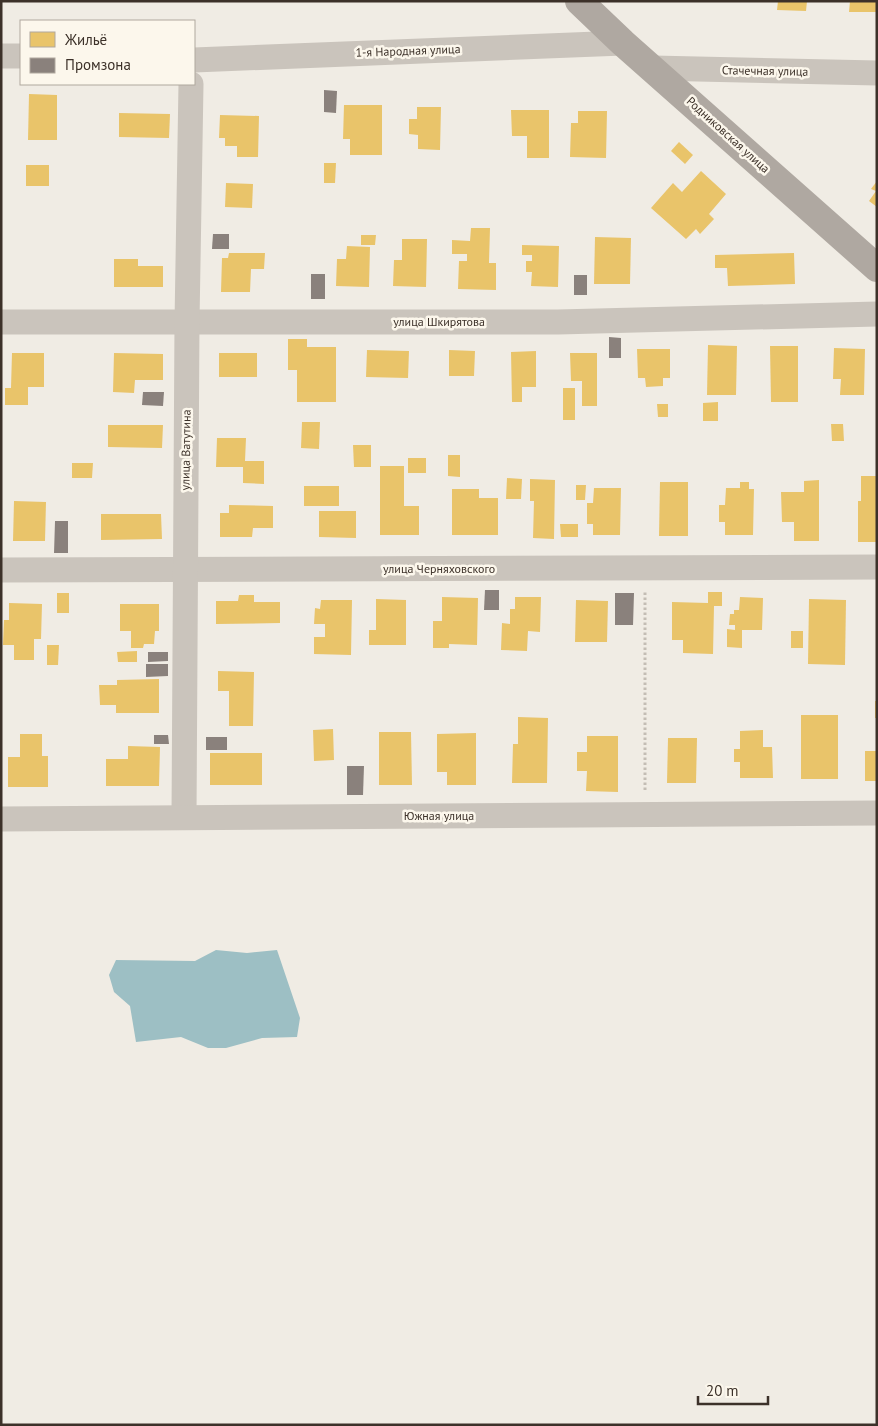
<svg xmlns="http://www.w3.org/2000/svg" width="878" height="1426" font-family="'PT Sans',sans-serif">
  <rect width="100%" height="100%" fill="#f0ece4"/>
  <path fill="#9dbfc4" d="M216,950L247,953L277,950L300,1018L297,1037L262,1038L226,1048H208L181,1037L136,1042L130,1006L114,992L109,975L116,960L195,961Z"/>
  <g fill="#e9c46a">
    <path d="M778,1H807L806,11L777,10Z"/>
    <path d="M850,1H877V12H849Z"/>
    <path d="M29,94L57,95V140H28Z"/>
    <path d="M344,105H382V155H350V139H343Z"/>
    <path d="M417,107H441L440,150L418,149V135L409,134V119H417Z"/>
    <path d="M511,110H549V158H527V136H512Z"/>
    <path d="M578,111H607L606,158L570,157L571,123H578Z"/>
    <path d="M119,113L170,114L169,138L119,137Z"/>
    <path d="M220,115L259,116L258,157H237V146H225V138H219Z"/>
    <path d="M679,142L693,155L685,164L671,151Z"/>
    <path d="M324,163H336L335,183H324Z"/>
    <rect x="26" y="165" width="23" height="21"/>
    <path d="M701,171L726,194L709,214L714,219L700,234L696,229L686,239L651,208L673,183L682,192Z"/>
    <path d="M877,181V207L869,201L876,191L871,189Z"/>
    <path d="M226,183L253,184L252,208L225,207Z"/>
    <path d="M471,228H490L489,263H496V290L458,289L459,261H467V254H452V240L470,241Z"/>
    <path d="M361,235H376L375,245H361Z"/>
    <path d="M595,237L631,238L630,284H594Z"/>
    <path d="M402,239H427L426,287L393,286L394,260H402Z"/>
    <path d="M522,245L559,246L558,287L531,286L532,272H526V261H532V255H522Z"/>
    <path d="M347,246L370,247L369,287L336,286L337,259H346Z"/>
    <path d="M229,253H265L264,269H251L250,292H221L222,258H228Z"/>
    <path d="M794,253L795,284L728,286L727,268H715V255Z"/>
    <path d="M114,259H138V266H163V287H114Z"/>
    <path d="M288,339H307V347H336V402H297V370H288Z"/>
    <path d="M708,345L737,346L736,395H707Z"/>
    <path d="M770,346H798V402H771Z"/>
    <path d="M834,348L865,349L864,395H840L841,379H833Z"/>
    <path d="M637,349H670V378H663V386L646,387L645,378H638Z"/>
    <path d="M367,350L409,351L408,378L366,377Z"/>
    <path d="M449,350L475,351L474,376H449Z"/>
    <path d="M536,351V387H522V402H512L511,352Z"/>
    <path d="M12,353H44V387H28V405H5V388H11Z"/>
    <path d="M114,353L163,354V380H135L134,393L113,392Z"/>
    <rect x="219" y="353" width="38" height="24"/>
    <path d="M570,353H597V406H582V381H571Z"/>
    <rect x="563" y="388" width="12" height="32"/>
    <path d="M718,402V421H703V403Z"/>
    <path d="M657,404H668V417H658Z"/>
    <path d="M302,422H320L319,449L301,448Z"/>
    <path d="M831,424H843L844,441H832Z"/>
    <path d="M108,425H163L162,448L108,447Z"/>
    <path d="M217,438H246L245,461H264V484L243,483V467H216Z"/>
    <path d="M353,445H371V467H354Z"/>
    <path d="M448,455H460V477L448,476Z"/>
    <rect x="408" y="458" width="18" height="15"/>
    <path d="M72,463H93L92,478H72Z"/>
    <path d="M380,466H404V506H419V535H380Z"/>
    <path d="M861,476H877V542H858V501H861Z"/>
    <path d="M507,478L522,479L521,499H506Z"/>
    <path d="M530,479L555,480L554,539L533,538L534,501H530Z"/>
    <path d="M819,480V541H794V522H782L781,492H804V481Z"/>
    <path d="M660,482H688V536H659Z"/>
    <path d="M740,482H749V489H754L753,535H725V522H719V505H725L726,488H740Z"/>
    <path d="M576,485H586L585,500H576Z"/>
    <rect x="304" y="486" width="35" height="20"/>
    <path d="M594,488H621L620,535H593V524H587V503H593Z"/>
    <path d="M452,489H479V498H498V535H452Z"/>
    <path d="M14,501L46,502L45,541H13Z"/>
    <path d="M229,505L273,506V528H253L252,537H220V513H229Z"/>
    <path d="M319,511H356V538L319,537Z"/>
    <path d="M101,514H161L162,539L101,540Z"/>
    <path d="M560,524H578V537H561Z"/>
    <path d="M708,592H722V606H714L713,654L683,653V640H672V602L708,603Z"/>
    <rect x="57" y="593" width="12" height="20"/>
    <path d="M239,595H254V602H280V623L216,624V601H238Z"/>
    <path d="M442,597L478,598L477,645L449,644V648H433V621H442Z"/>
    <path d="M515,597H541L540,632L528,631L527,651L501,650L502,623L510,624V609H515Z"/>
    <path d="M740,597L763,598L762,630H742V648L727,647V629L735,630V625H729L730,614H734V610H739Z"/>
    <path d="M376,599L406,600V645H369V630H376Z"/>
    <path d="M809,599L846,600L845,665L808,664Z"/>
    <path d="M321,600H352L351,655L314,654V637H325V624H314L315,608L320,609Z"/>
    <path d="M576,600L608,601L607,642H575Z"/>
    <path d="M9,603L42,604L41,639H34V660H14V645H3L4,620H9Z"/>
    <path d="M120,604H159V631H155L154,644H144L143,648H131V631H120Z"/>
    <rect x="791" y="631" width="12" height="17"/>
    <path d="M47,645H59L58,665H47Z"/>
    <path d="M137,651V662H118L117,652Z"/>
    <path d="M218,671L254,672L253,726H229V691H218Z"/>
    <path d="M159,679V713H116V705H100L99,685H117V680Z"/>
    <rect x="875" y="701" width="2" height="17"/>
    <rect x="801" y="715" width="37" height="64"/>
    <path d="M518,717L548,718L547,783H512L513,744H518Z"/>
    <path d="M333,729L334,760L314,761L313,730Z"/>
    <path d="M763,730V747H772L773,778H740V762H734V749H740V731Z"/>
    <path d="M379,732H411L412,785H379Z"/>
    <path d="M476,733V785H447V772H437V734Z"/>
    <path d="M20,734H42V756H48V787H8V757H20Z"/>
    <path d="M587,736H618V792L586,791L587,771H577V752H587Z"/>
    <path d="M668,738H697L696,783H667Z"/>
    <path d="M128,746L160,747L159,786H106V759H128Z"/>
    <rect x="865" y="751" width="12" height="30"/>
    <rect x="210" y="753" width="52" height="32"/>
  </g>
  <g fill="#8a817c">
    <path d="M324,90L337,91L336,113L324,112Z"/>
    <path d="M213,234H229V249H212Z"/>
    <rect x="311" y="274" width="14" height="25"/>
    <rect x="574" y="275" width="13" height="20"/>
    <path d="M609,337L621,338V358H609Z"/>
    <path d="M143,392H164L163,406L142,405Z"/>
    <path d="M55,521H68V553H54Z"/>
    <path d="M485,590H499V610H484Z"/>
    <path d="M615,593H634L633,625H615Z"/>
    <path d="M148,652H168V661L148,662Z"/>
    <path d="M146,664H168V676L146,677Z"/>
    <path d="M154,735H168L169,744H154Z"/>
    <rect x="206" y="737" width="21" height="13"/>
    <path d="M347,766H364L363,795H347Z"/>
  </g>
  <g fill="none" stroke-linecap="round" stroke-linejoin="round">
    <path stroke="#c3bdb4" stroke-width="3" stroke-dasharray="2.5 2.5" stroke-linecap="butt" d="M645,790V591"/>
    <g stroke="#cac4bc" stroke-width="25">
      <path d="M1,56H21"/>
      <path d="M194,60L623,43"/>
      <path d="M653,68L877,73"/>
      <path d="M1,322H558L877,314"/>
      <path d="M1,570C293,567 585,570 877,567"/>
      <path d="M184,817L187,322L191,84"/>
      <path d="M1,819L877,813"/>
    </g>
    <path stroke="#afa8a1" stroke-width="28" d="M579,1L623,43L877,268"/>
  </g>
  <g text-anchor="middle" stroke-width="5" stroke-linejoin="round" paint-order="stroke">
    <g font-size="12" fill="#3c3129" stroke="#fcf7ec">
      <text transform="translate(408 51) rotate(-2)" y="4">1-я Народная улица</text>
      <text transform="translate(765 71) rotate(1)" y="4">Стачечная улица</text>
      <text transform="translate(728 135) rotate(42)" y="4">Родниковская улица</text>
      <text x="439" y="326">улица Шкирятова</text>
      <text transform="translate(186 450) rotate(-89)" y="4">улица Ватутина</text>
      <text x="439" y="573">улица Черняховского</text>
      <text x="439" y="820">Южная улица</text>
    </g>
  </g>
  <rect width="878" height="1426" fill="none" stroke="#3c3129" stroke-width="5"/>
  <rect x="20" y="20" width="175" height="65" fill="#fcf7ec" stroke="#afa89e"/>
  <rect x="30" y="32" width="25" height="15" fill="#e9c46a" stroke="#afa89e"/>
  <text x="65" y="45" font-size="15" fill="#3c3129">Жильё</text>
  <rect x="30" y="58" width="25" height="15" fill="#8a817c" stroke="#afa89e"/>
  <text x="65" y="70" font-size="15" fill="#3c3129">Промзона</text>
  <path d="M698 1396v8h70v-8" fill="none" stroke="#3c3129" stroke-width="2.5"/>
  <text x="706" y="1396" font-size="15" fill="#3c3129" stroke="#fcf7ec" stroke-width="4" paint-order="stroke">20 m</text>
</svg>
